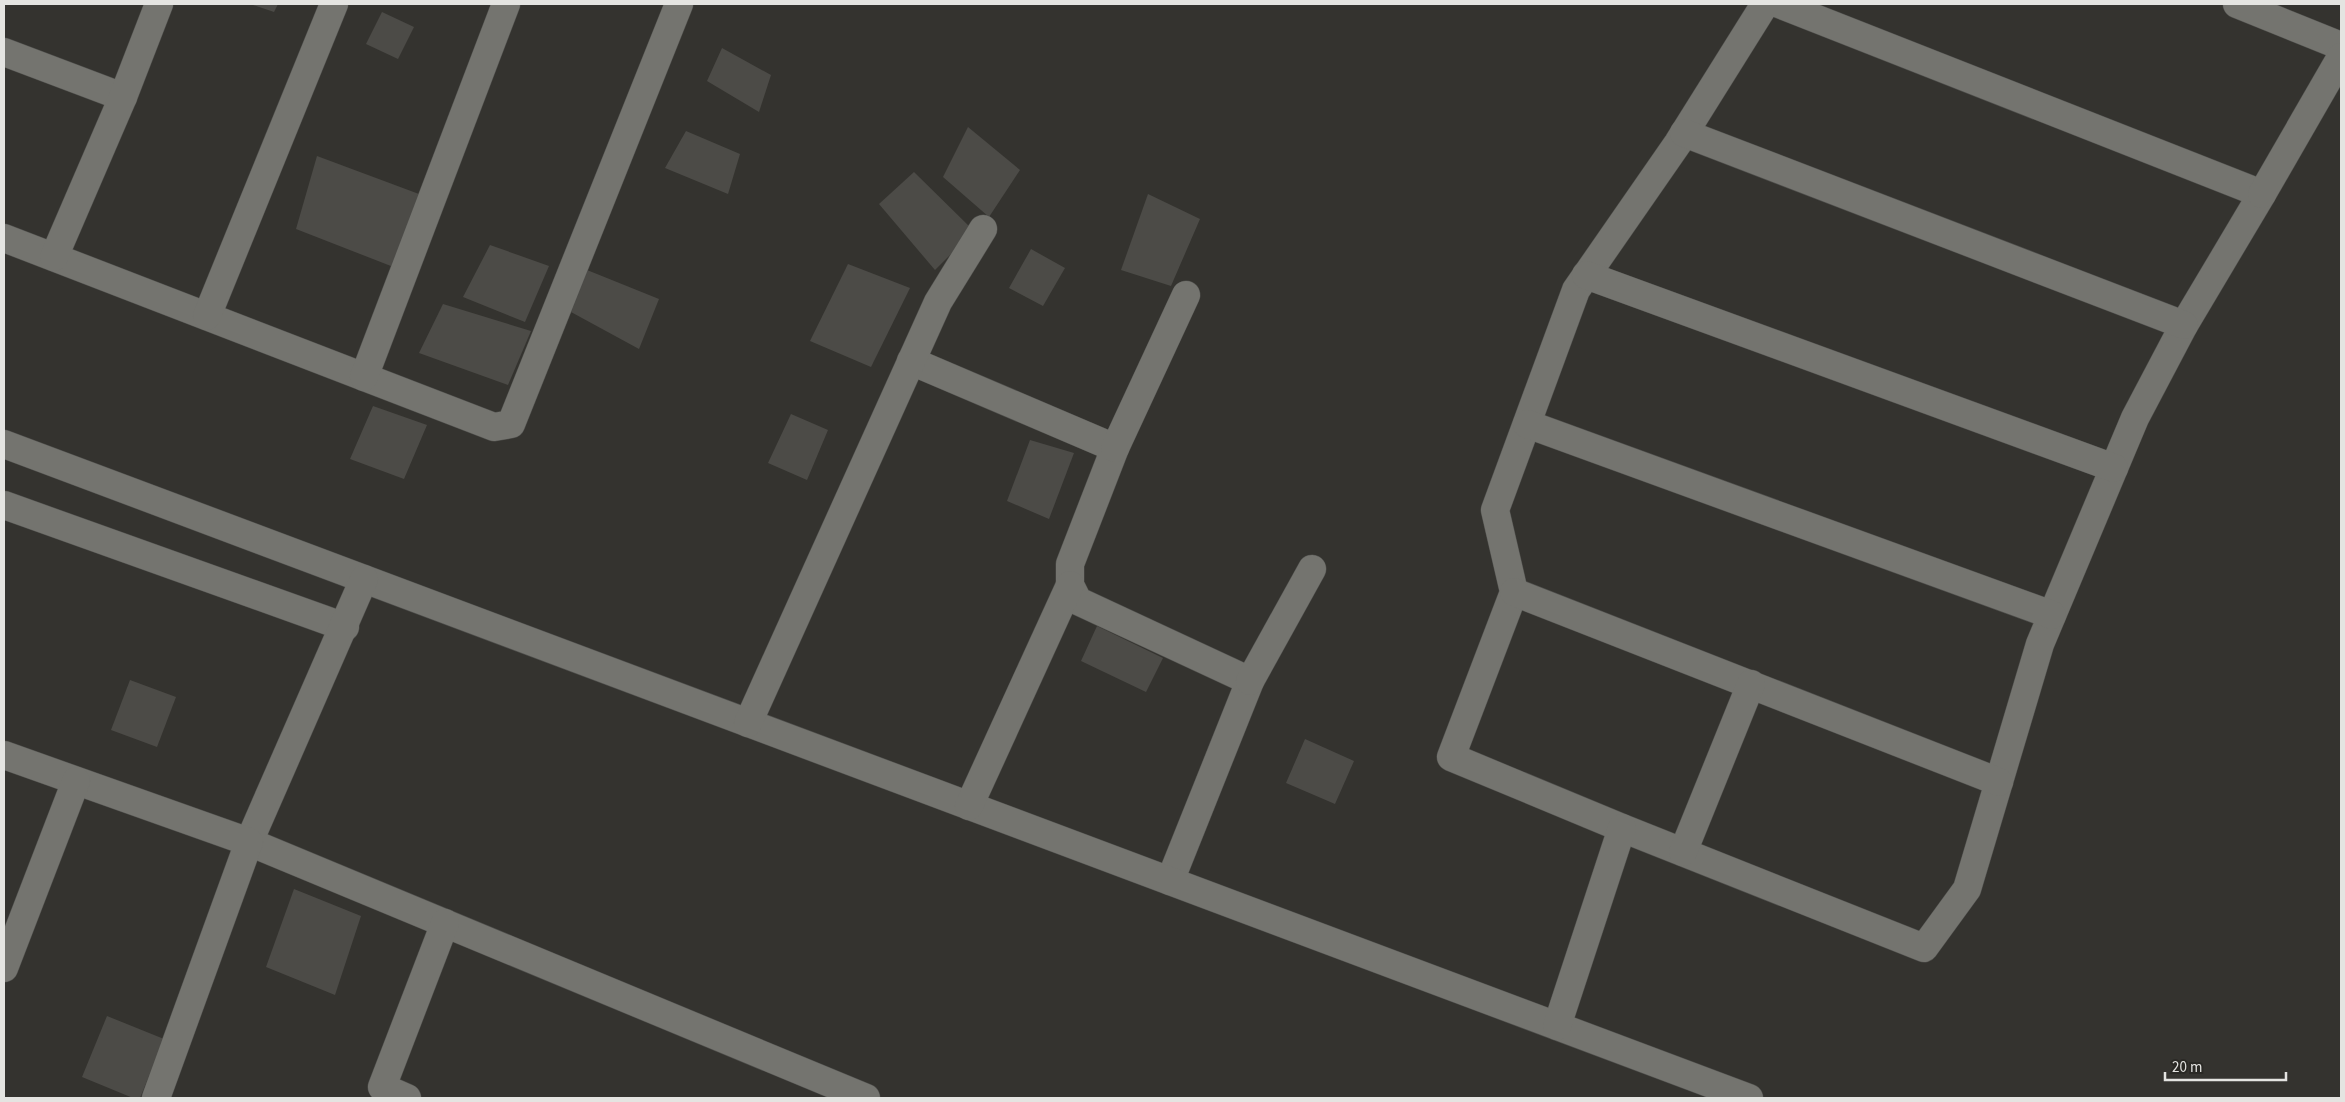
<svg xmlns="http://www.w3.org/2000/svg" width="2345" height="1102" font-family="'Source Sans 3',sans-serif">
  <rect width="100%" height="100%" fill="#34332f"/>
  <g fill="#4c4b47">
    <path d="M250,4H278L274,12Z"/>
    <path d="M382,12L414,27L398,59L366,44Z"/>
    <path d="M722,48L771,75L759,112L707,81Z"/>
    <path d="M968,127L1020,170L989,217L943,177Z"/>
    <path d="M686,131L740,154L728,194L665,168Z"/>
    <path d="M317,156L419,194L396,268L296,229Z"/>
    <path d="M914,172L974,231L935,270L879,204Z"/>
    <path d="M1148,194L1200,219L1171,286L1121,270Z"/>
    <path d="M490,245L549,266L525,322L463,297Z"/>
    <path d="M1031,249L1065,268L1043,306L1009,288Z"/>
    <path d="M848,264L910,288L871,367L810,341Z"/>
    <path d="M587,270L659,299L639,349L571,312Z"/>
    <path d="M443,304L531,331L508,385L419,353Z"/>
    <path d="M373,406L427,425L404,479L350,459Z"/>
    <path d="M791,414L828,430L807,480L768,463Z"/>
    <path d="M1030,440L1074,453L1049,519L1007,501Z"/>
    <path d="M1097,626L1163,658L1146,692L1081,661Z"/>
    <path d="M130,680L176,697L157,747L111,730Z"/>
    <path d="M1305,739L1354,761L1335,804L1286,783Z"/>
    <path d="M294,889L361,916L335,995L266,967Z"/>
    <path d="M107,1016L164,1039L140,1098H133L82,1077Z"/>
  </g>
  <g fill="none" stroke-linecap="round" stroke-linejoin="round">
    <defs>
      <g id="minor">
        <path d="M1765,4L1678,143L1576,290L1495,510L1514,592L1451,757L1622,828L1924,948L1967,889L2040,644L2135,418L2184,325L2262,194L1779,4"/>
        <path d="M2237,4L2341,46"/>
        <path d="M4,52L123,97"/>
        <path d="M1684,133L2184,325"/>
        <path d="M2262,194L2341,57"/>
        <path d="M4,238L494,427L511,424L679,4"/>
        <path d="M54,257L123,97L159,4"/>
        <path d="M1586,275L2114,468"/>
        <path d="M207,316L334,4"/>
        <path d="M911,361L1115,448L1070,564V585L1078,601L1250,681L1170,881"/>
        <path d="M364,377L506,4"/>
        <path d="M1527,424L2052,615"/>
        <path d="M4,444L1749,1098"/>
        <path d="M1115,448L1186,295"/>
        <path d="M4,505L345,627"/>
        <path d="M364,579L249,842L866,1098"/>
        <path d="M1514,592L1999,782"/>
        <path d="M1250,681L1312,569"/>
        <path d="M748,723L938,302L983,229"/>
        <path d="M4,755L249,842L156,1098"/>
        <path d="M969,806L1070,585"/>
        <path d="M1683,852L1751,684"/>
        <path d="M4,968L76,781"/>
        <path d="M1557,1026L1622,828"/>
        <path d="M407,1098L382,1087L445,923"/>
      </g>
    </defs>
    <use href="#minor" stroke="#4f4f4c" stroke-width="29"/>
    <use href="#minor" stroke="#74746f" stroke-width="28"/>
  </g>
  <rect width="2345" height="1102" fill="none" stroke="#e4e4e1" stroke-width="10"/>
  <path d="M2165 1072v8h121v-8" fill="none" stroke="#e4e4e1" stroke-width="2.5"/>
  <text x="2172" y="1072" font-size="15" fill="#e4e4e1" stroke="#2a2925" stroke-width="4" paint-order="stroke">20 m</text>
</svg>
